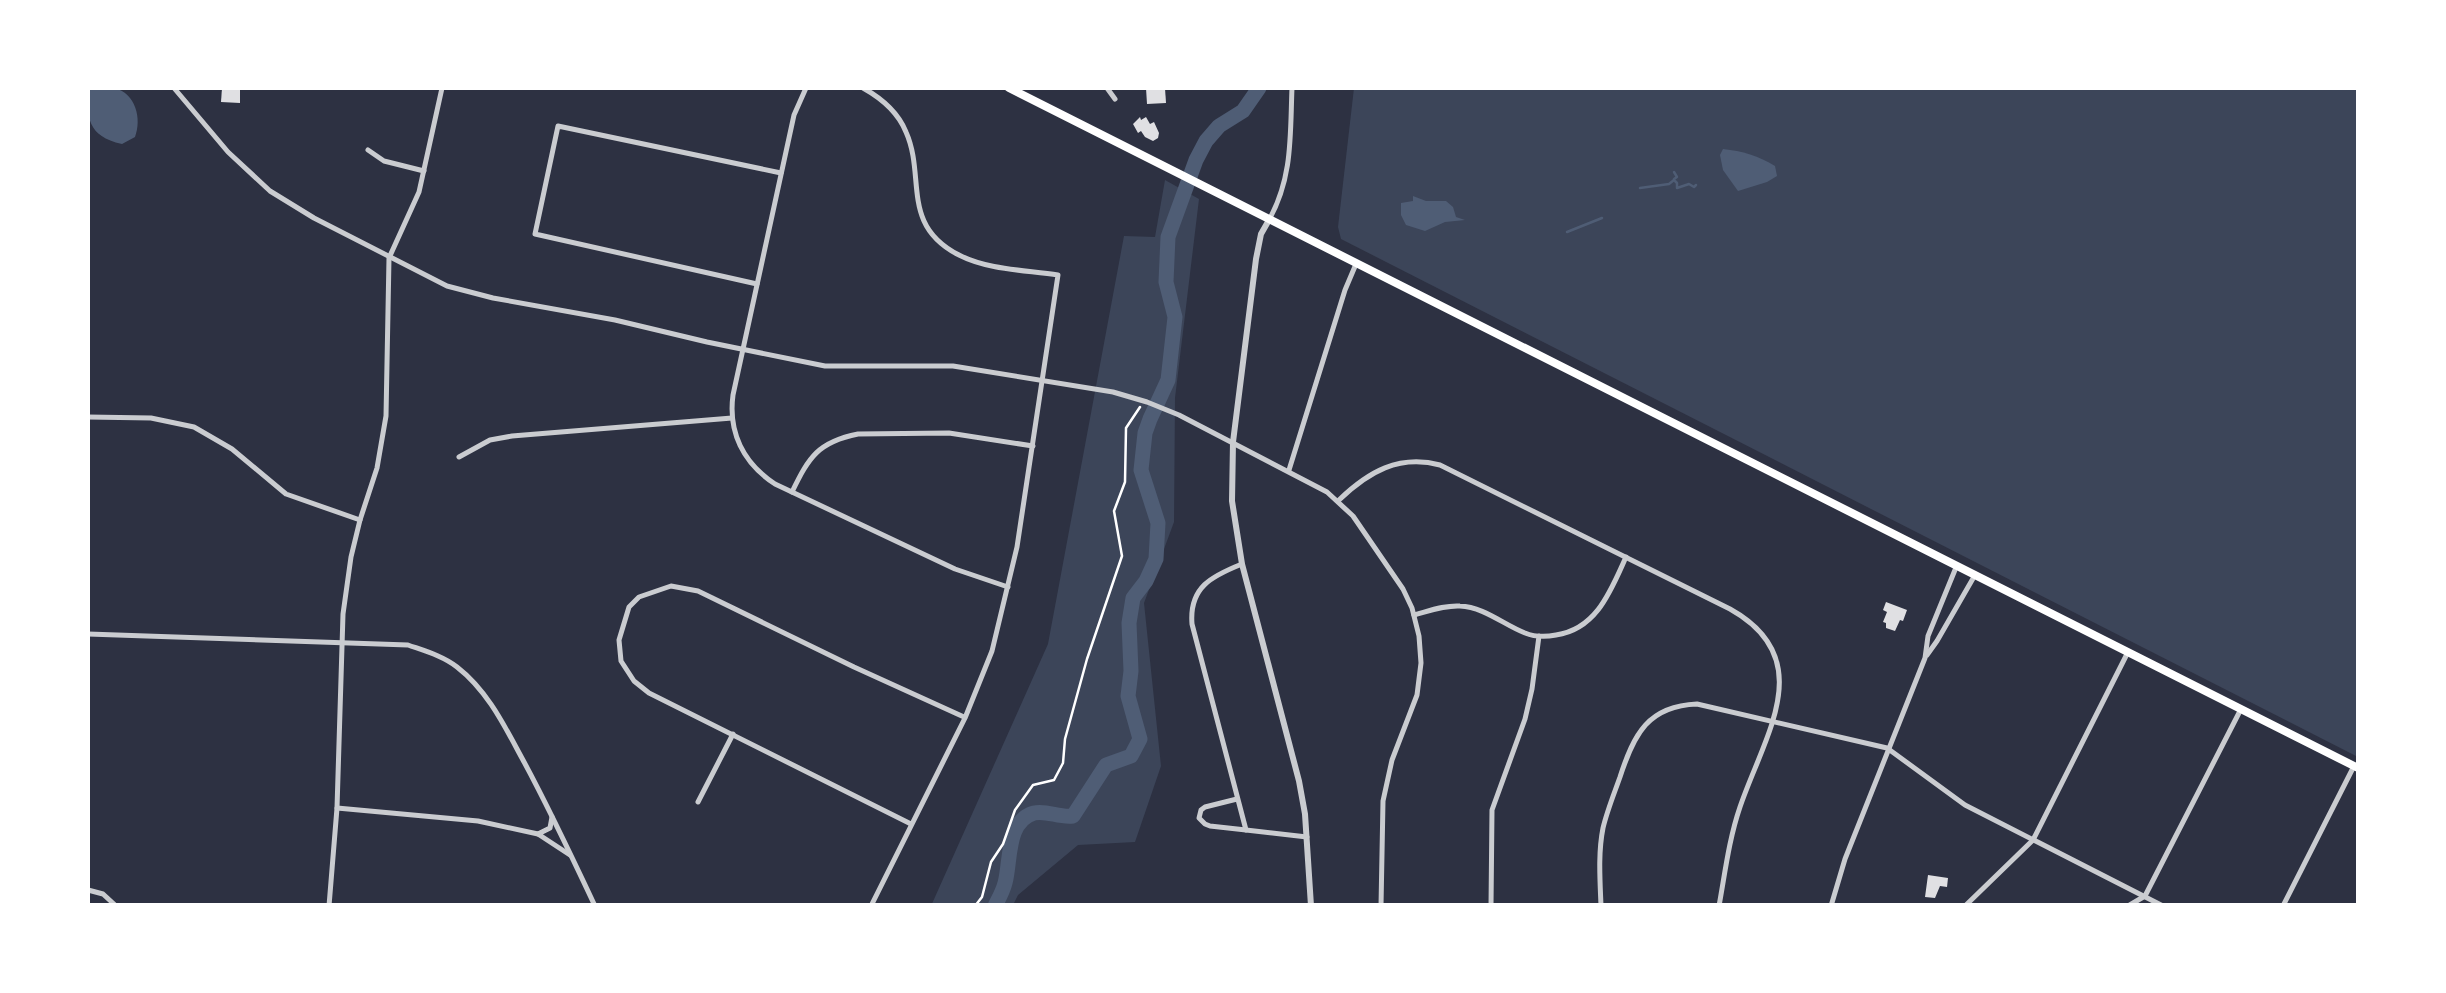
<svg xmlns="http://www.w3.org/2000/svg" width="2446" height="993" font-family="Cabin,sans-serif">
  <rect width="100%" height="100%" fill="#2d3142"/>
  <g fill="#3c4559">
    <path d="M1354,88H2358V757L1341,239L1338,227Z"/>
    <path d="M1165,180L1199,199L1175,398L1174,522L1144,603L1161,766L1135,842L1078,845L1018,895L1013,905L931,906L1048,644L1124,236L1155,237Z"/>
  </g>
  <g fill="#4f5d75">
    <path d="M88,88C95,88 106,86 114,88C136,93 142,119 135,137L122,144C87,136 87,118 88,88Z"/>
    <path d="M1723,149C1742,151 1759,156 1775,166L1777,176L1767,182L1738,191L1723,170L1720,155Z"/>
    <path d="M1413,196L1426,201H1446L1453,207L1456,217L1465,220L1445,222L1425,231L1406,225L1401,215V203L1413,201Z"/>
  </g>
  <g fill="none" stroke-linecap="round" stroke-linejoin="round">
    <g stroke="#4f5d75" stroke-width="2.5">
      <path d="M1674,172L1677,177L1674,179"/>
      <path d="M1674,180L1677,183V188L1689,184L1694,187L1696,185"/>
      <path d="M1640,188L1669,184L1674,180"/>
      <path d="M1567,232L1602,218"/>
    </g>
    <path stroke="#4f5d75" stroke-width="15" d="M995,906C999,898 1003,891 1005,883C1011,861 1006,821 1034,813C1047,810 1059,818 1073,816L1106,765L1131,756L1140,739L1128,696L1131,671L1129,623L1133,598L1146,581L1156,559L1158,523L1141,470L1145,433L1150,419L1168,380L1175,317L1166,282L1168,237L1196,160L1206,141L1219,126L1243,111L1259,88"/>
  </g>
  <g fill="#e0e0e3">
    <path d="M222,88H240V103L221,102Z"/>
    <path d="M1146,88H1165L1166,103L1147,104Z"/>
    <path d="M1140,117L1141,120L1146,117L1150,124L1154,122L1159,133L1158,138L1153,141L1145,137L1141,131L1138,133L1133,124Z"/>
    <path d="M1886,602L1907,610L1903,621L1900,620L1895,631L1886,628V623L1883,622L1887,612L1883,610Z"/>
    <path d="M1928,875L1948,878L1947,887L1940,886L1935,898L1925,897Z"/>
  </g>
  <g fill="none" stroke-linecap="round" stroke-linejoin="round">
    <path stroke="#fff" stroke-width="2.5" d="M975,906L982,897L991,862L1003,844L1015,810L1033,785L1054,780L1063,763L1065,739L1087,659L1122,556L1114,511L1125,482L1126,428L1140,407"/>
    <g stroke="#caccd0" stroke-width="5">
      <path d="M174,88L228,152L270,191L314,218L447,286L493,298L615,320L707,342L825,366H953L1113,392L1147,402L1179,415L1327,492L1353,516L1403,589L1412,608L1419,636L1421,663L1417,695L1392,760L1383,801L1381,906"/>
      <path d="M806,88L794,115L733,395C728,432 743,463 775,484L955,569L1008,587"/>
      <path d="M863,88C881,98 898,112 906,132C926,177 900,225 959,255C988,270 1026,270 1058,275L1017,547L992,651L965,718L871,906"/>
      <path d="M1107,88L1115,99"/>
      <path d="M368,150L384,161L424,171"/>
      <path d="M1269,220C1293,177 1290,135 1292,88"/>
      <path d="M757,284L535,234L558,126L781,173"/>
      <path d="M88,417L151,418L194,427L232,449L286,494L360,520"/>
      <path d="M459,457L490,440L512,436L732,418"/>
      <path d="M1289,470L1345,290L1356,264"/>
      <path d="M792,492C809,457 818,442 858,434L949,433L1033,446"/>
      <path d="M1339,500C1368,472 1399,454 1440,465L1730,609C1820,659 1764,736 1740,807C1729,839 1725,873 1719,906"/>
      <path d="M1242,564C1212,576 1189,587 1192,624L1246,830L1307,837"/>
      <path d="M1414,615C1429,611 1445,605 1460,606C1484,607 1504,625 1525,633C1535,637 1546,637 1556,635C1597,629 1611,590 1626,557"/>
      <path d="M88,634L408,645C425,651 443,656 457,667C488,691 505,727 523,760C549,808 572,857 595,906"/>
      <path d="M1927,655L1937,641L1975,575"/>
      <path d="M1237,799L1205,807L1201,810L1199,818L1205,824L1210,826L1246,830"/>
      <path d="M698,802L733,734"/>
      <path d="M337,808L478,821L538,834"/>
      <path d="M552,817L550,828L538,834L570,855"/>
      <path d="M911,824L649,693L634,681L621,661L619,640L629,607L639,597L671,586L698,591L854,667L964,717"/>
      <path d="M88,890L103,894L116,906"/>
      <path d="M329,906L337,808L343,614L351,557L360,520L377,468L386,416L389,258L419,192L442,88"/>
      <path d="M1491,906L1492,810L1525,719L1532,689L1539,636"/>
      <path d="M1601,906C1600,880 1598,853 1603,828C1607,811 1614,794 1620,777C1634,734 1648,706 1697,704L1887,748L1965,805L2163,906"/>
      <path d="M1831,906L1845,859L1925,658L1928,636L1957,565"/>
      <path d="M1965,906L2033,840L2128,652"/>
      <path d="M2128,906L2145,896L2241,709"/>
      <path d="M2283,906L2354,766"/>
    </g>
    <path stroke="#caccd0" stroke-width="6" d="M1269,220L1261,234L1256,259L1233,442L1232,501L1242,564L1299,781L1305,814L1311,906"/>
    <path stroke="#fff" stroke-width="8" d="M1009,88L2358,768"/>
  </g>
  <rect width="2446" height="993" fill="none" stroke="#ffffff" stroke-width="180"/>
</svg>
